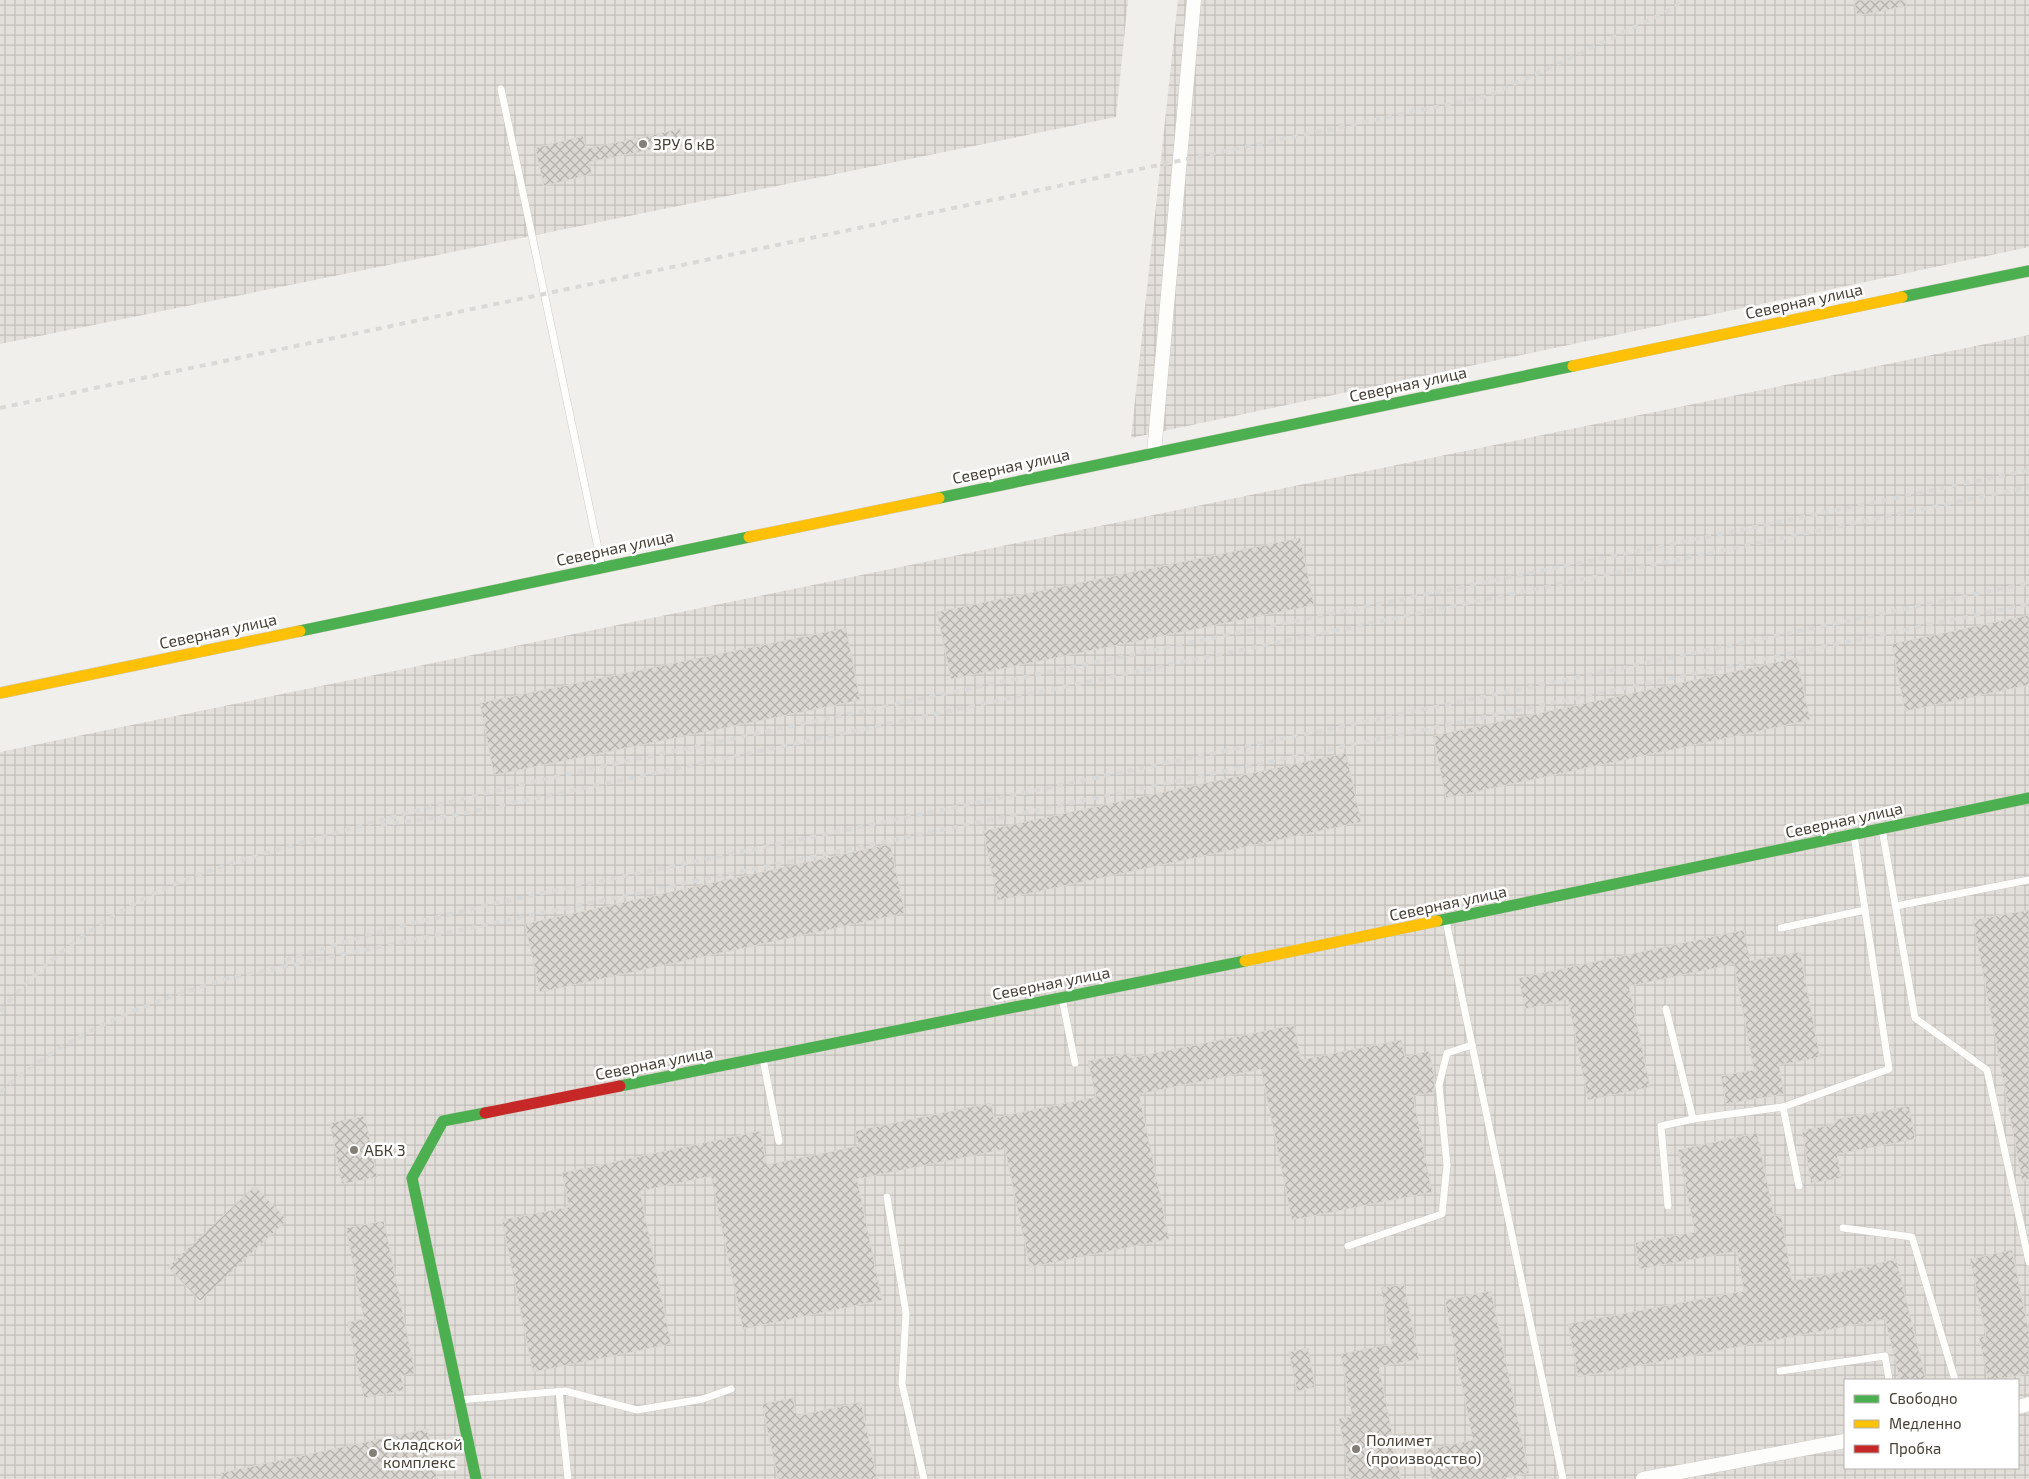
<svg xmlns="http://www.w3.org/2000/svg" width="2029" height="1479" font-family="'Exo 2',sans-serif">
  <defs>
    <pattern id="industrial-grid" width="8" height="8" patternUnits="userSpaceOnUse" patternTransform="scale(1.25)"><rect width="8" height="8" fill="#e2ded9"/><path d="M0 4h8M4 0v8" fill="none" stroke="#c3c0bb"/></pattern>
    <pattern id="building-cross-hatch" width="8" height="8" patternUnits="userSpaceOnUse" patternTransform="scale(1.25)"><rect width="8" height="8" fill="#dbd8d4"/><path d="M0 0l8 8M0 8l8-8" fill="none" stroke="#b4b1ad"/></pattern>
  </defs>
  <rect width="100%" height="100%" fill="#f1efeb"/>
  <g fill="url(#industrial-grid)" fill-rule="evenodd">
    <path d="M0,0H1128L1116,117L0,344Z"/>
    <path d="M1178,0H2029V247L1131,438Z"/>
    <path d="M2029,335V1479H0V752ZM1845,1380H2018V1468H1845Z"/>
  </g>
  <g fill="url(#building-cross-hatch)" stroke="#dad6d1">
    <path d="M1854,0H1906V6L1857,16Z"/>
    <path d="M680,129L683,143L589,162L592,174L544,186L535,148L583,136L586,149Z"/>
    <path d="M1300,538L1314,605L951,679L937,612Z"/>
    <path d="M2029,615V685L1905,711L1892,644Z"/>
    <path d="M846,628L860,700L494,775L480,703Z"/>
    <path d="M1797,658L1810,720L1446,798L1433,736Z"/>
    <path d="M1346,753L1361,822L998,900L983,831Z"/>
    <path d="M890,844L905,913L540,992L525,924Z"/>
    <path d="M2029,910V1180H2022L1973,920Z"/>
    <path d="M1744,930L1750,961L1800,952L1820,1057L1779,1065L1784,1094L1726,1104L1721,1076L1754,1070L1734,964L1629,986L1650,1087L1588,1100L1568,999L1525,1009L1519,978Z"/>
    <path d="M1294,1025L1301,1060L1401,1040L1405,1057L1429,1051L1435,1080L1434,1092L1413,1096L1432,1192L1292,1220L1261,1069L1139,1094L1169,1239L1030,1267L1005,1149L857,1179L882,1300L743,1329L711,1176L640,1191L671,1344L533,1372L502,1220L569,1207L562,1173L760,1131L767,1165L858,1146L855,1131L991,1103L994,1118L1096,1097L1088,1061L1130,1053L1131,1058Z"/>
    <path d="M1909,1106L1915,1139L1837,1154L1841,1178L1811,1183L1802,1130L1834,1125V1120Z"/>
    <path d="M365,1116L377,1177L342,1184L330,1123Z"/>
    <path d="M1757,1133L1774,1216L1781,1215L1792,1281L1872,1266L1871,1265L1896,1259L1926,1380H1900L1885,1319L1578,1377L1568,1324L1744,1291L1737,1251L1640,1269L1635,1243L1695,1232L1678,1150Z"/>
    <path d="M255,1186L287,1220L200,1301L168,1267Z"/>
    <path d="M384,1221L415,1373L401,1376L404,1390L364,1398L348,1322L364,1319L346,1228Z"/>
    <path d="M2012,1250L2029,1332V1374L1988,1380L1979,1337L1986,1336L1970,1259Z"/>
    <path d="M1404,1284L1419,1359L1379,1367L1401,1479H1350L1339,1419L1352,1416L1341,1354L1392,1344L1381,1288Z"/>
    <path d="M1491,1291L1529,1473L1500,1479H1432L1426,1450L1473,1440L1445,1300Z"/>
    <path d="M1308,1348L1315,1387L1297,1391L1289,1352Z"/>
    <path d="M793,1398L797,1416L861,1402L877,1479H778L762,1404Z"/>
    <path d="M427,1429L437,1479H221V1473Z"/>
  </g>
  <g fill="none" stroke-linecap="round" stroke-linejoin="round">
    <defs>
      <g id="lane">
        <path d="M501,89L602,567"/>
        <path d="M1882,829L1915,1018L1987,1070L2029,1262"/>
        <path d="M1896,906L2029,880"/>
        <path d="M1446,921L1563,1479"/>
        <path d="M1781,928L1865,910L1854,835"/>
        <path d="M1062,998L1075,1063"/>
        <path d="M1666,1009L1693,1119L1783,1107"/>
        <path d="M763,1059L779,1141"/>
        <path d="M1799,1186L1783,1107L1889,1069L1865,910"/>
        <path d="M887,1197L906,1313L902,1384L924,1479"/>
        <path d="M1668,1206L1661,1126L1693,1119"/>
        <path d="M1843,1228L1912,1237L1955,1380"/>
        <path d="M1348,1246L1442,1214L1447,1165L1439,1085L1447,1053L1472,1045"/>
        <path d="M1780,1371L1885,1356L1889,1380"/>
        <path d="M559,1391L568,1479"/>
        <path d="M459,1400L565,1391L637,1410L703,1399L731,1389"/>
      </g>
      <g id="street">
        <path d="M1154,453L1194,0"/>
        <path d="M2018,1407L2029,1404"/>
        <path d="M1643,1479L1845,1441"/>
      </g>
      <g id="fast">
        <path d="M1902,297L2029,271"/>
        <path d="M939,498L1573,366"/>
        <path d="M300,631L749,537"/>
        <path d="M1437,921L2029,798"/>
        <path d="M620,1086L1245,961"/>
        <path d="M476,1479L412,1178L443,1121L485,1113"/>
      </g>
      <g id="slow">
        <path d="M1573,366L1902,297"/>
        <path d="M749,537L939,498"/>
        <path d="M0,693L300,631"/>
        <path d="M1245,961L1437,921"/>
      </g>
      <path id="jam" d="M485,1113L620,1086"/>
    </defs>
    <use href="#lane" stroke="#cfcdc9" stroke-width="8"/>
    <use href="#street" stroke="#cfcdc9" stroke-width="15"/>
    <use href="#fast" stroke="#d1ccc2" stroke-width="12"/>
    <use href="#slow" stroke="#d1ccc2" stroke-width="12"/>
    <use href="#jam" stroke="#d1ccc2" stroke-width="12"/>
    <use href="#lane" stroke="#fdfdfc" stroke-width="7"/>
    <use href="#street" stroke="#fdfdfc" stroke-width="14"/>
    <use href="#fast" stroke="#4caf50" stroke-width="11"/>
    <use href="#slow" stroke="#ffc107" stroke-width="11"/>
    <use href="#jam" stroke="#c62828" stroke-width="11"/>
    <g stroke="#d9d9d8" stroke-width="4" stroke-dasharray="6 6" stroke-linecap="butt">
      <path d="M0,408L1488,96L1566,60L1674,8L1682,0"/>
      <path d="M381,825L456,815L1082,683L2029,487"/>
      <path d="M285,960L389,929L496,903L2029,583"/>
      <path d="M0,1011C48,957 104,916 170,886C222,864 278,850 332,834C496,786 663,754 830,718C1229,633 1630,554 2029,470"/>
      <path d="M0,1092C67,1033 149,1001 234,977L2029,604"/>
    </g>
  </g>
  <g fill="#837e76" stroke="#fff" stroke-width="2">
    <circle cx="643" cy="144" r="5"/>
    <circle cx="354" cy="1150" r="5"/>
    <circle cx="1356" cy="1449" r="5"/>
    <circle cx="373" cy="1453" r="5"/>
  </g>
  <g text-anchor="middle" stroke-width="5" stroke-linejoin="round" paint-order="stroke">
    <g font-size="16" fill="#484137" stroke="#fff" text-anchor="start">
      <text x="653" y="150">ЗРУ 6 кВ</text>
      <text x="364" y="1156">АБК 3</text>
      <text x="1366" y="1446">Полимет<tspan x="1366" dy="18">(производство)</tspan></text>
      <text x="383" y="1450">Складской<tspan x="383" dy="18">комплекс</tspan></text>
    </g>
    <g font-size="16" fill="#484137" stroke="#fff">
      <text transform="translate(1804 301) rotate(-12)" y="6">Северная улица</text>
      <text transform="translate(1408 384) rotate(-12)" y="6">Северная улица</text>
      <text transform="translate(1011 466) rotate(-12)" y="6">Северная улица</text>
      <text transform="translate(615 548) rotate(-12)" y="6">Северная улица</text>
      <text transform="translate(218 631) rotate(-12)" y="6">Северная улица</text>
      <text transform="translate(1844 820) rotate(-12)" y="6">Северная улица</text>
      <text transform="translate(1448 903) rotate(-12)" y="6">Северная улица</text>
      <text transform="translate(1051 983) rotate(-11)" y="6">Северная улица</text>
      <text transform="translate(654 1063) rotate(-11)" y="6">Северная улица</text>
    </g>
  </g>
  <rect x="1844" y="1379" width="175" height="90" fill="#ffffff" stroke="#b6b3af"/>
  <rect x="1854" y="1395" width="25" height="8" fill="#4caf50" stroke="#b6b3af"/>
  <text x="1889" y="1404" font-size="15" fill="#484137">Свободно</text>
  <rect x="1854" y="1420" width="25" height="8" fill="#ffc107" stroke="#b6b3af"/>
  <text x="1889" y="1429" font-size="15" fill="#484137">Медленно</text>
  <rect x="1854" y="1445" width="25" height="8" fill="#c62828" stroke="#b6b3af"/>
  <text x="1889" y="1454" font-size="15" fill="#484137">Пробка</text>
</svg>
